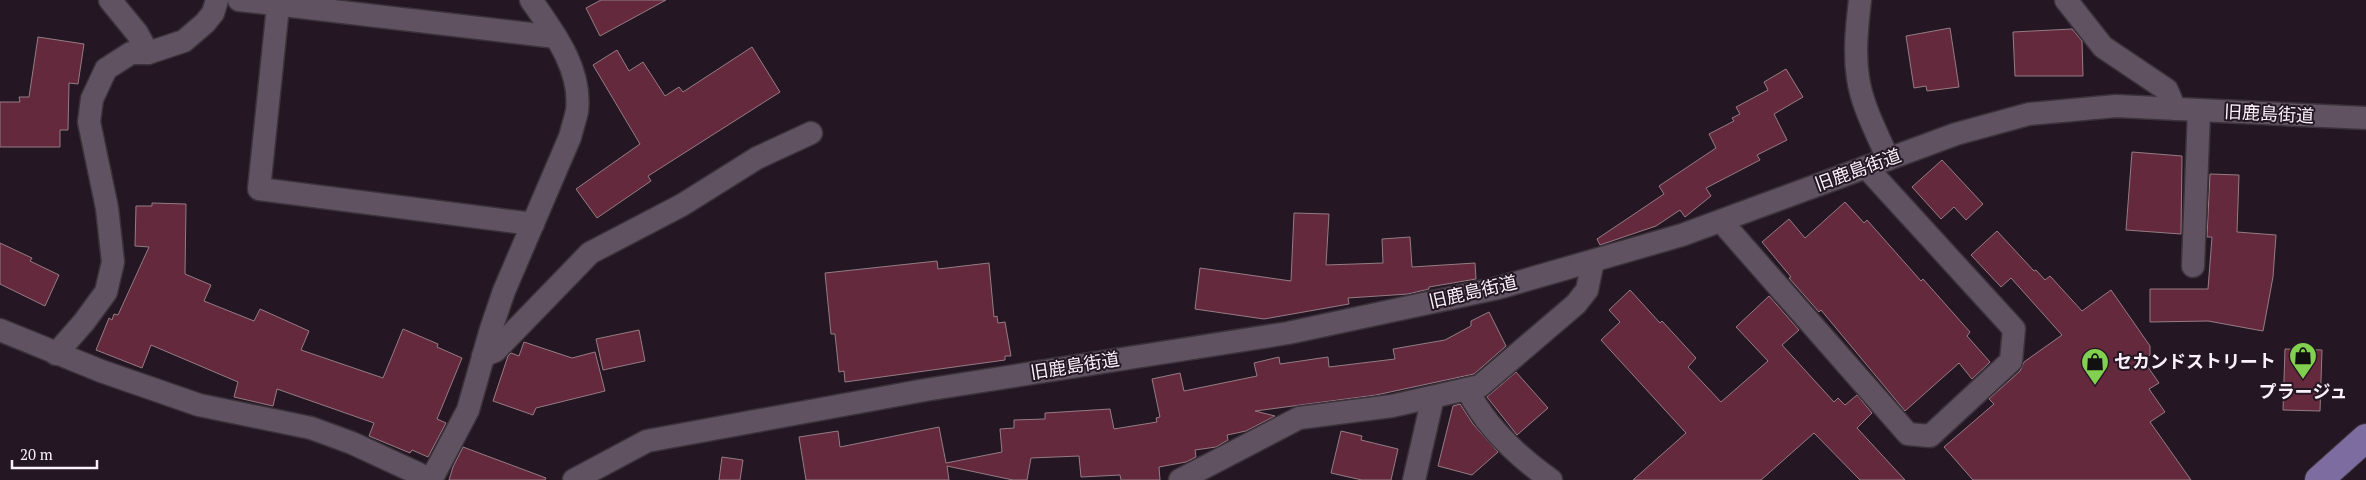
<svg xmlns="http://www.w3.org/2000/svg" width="2366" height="480" font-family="'PT Serif','Noto Sans JP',serif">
  <rect width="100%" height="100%" fill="#241723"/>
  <g fill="#65293e" stroke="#947c82">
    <path d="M601,0H666L600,36L586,8Z"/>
    <path d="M1950,28L1959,87L1927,91L1926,86L1914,88L1906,36Z"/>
    <path d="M2072,29L2082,41L2083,76H2015L2013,32Z"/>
    <path d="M38,37L84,44L78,84L69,83L68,130H60V147H0V102H20L19,97H29Z"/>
    <path d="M752,47L780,92L648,176L651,181L597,218L576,189L640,144L593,65L617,50L629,71L643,62L665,96L679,87L683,92Z"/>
    <path d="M1786,69L1803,97L1774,114L1787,140L1757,155L1760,160L1706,188L1711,196L1685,217L1680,210L1656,226L1600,245L1597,239L1664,194L1659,186L1716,148L1709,134L1734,121L1732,118L1740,114L1736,107L1768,90L1764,82Z"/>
    <path d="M2132,152L2182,156L2181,234L2126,230Z"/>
    <path d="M1942,160L1983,204L1966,220L1954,207L1941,219L1912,187Z"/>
    <path d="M2210,174L2239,175L2237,232L2276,235L2273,277L2263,331L2208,321L2150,322V289H2208L2212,237H2207Z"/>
    <path d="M1845,202L1864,223L1867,220L1921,281L1923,279L1970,332L1967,336L1990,362L1972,379L1959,363L1905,411L1821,310L1819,312L1789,278L1791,277L1762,242L1789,219L1805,238Z"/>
    <path d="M152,203L186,204L185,274L211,285L204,301L254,321L260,309L309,331L301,350L383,378L403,329L438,344L437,347L462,358L437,419L446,423L428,457L412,450L410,453L369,436L374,423L277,389L273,406L234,397L238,382L151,345L142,368L96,350L109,318L112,320L114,314L118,315L149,247L135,246L136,206H152Z"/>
    <path d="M1294,213L1329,214L1326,265L1383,263L1382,239L1410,237L1412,267L1475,263L1476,279L1429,287V289L1408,294L1348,298L1349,304L1264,319L1195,309L1200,268L1291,281Z"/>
    <path d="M1997,231L2034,271L2036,270L2045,280L2050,276L2082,311L2111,290L2150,346V355L2143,360L2159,383L2149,389L2165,412L2150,422L2191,480H1973L1944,447L1994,404L1989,399L2020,371L2024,362L2062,335L2011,278L2001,287L1971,255Z"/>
    <path d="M0,243L32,258L30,261L59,275L45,306L0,284Z"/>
    <path d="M937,261L938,269L989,263L994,317L997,316L998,323L1005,322L1011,356H1005V360L845,382L844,371L839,372L835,334H831L825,273Z"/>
    <path d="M1630,290L1660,323L1662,321L1696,358L1688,367L1721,402L1768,361L1736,327L1769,296L1799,330L1782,345L1834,402L1838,398L1845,405L1857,395L1872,413L1857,428L1905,480H1860L1814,433L1761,480H1633L1686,433L1601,340L1620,322L1609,310Z"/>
    <path d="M1489,312L1506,346L1474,374L1376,395L1255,411L1275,416L1246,431L1227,435L1228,440L1216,447L1195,450L1196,457L1186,462L1159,467L1160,480H1121L1120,475L1081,477L1079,456L1031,458L1027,480H1013L947,466L949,480H806L799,437L838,431L840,447L939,427L946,463L1002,452L1000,429L1014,428V420L1045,419V413L1110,409L1114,429L1157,422L1156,418L1160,417L1152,379L1180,373L1184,391L1257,376L1254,363L1279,357L1280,364L1328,357L1329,367L1395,359L1393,349L1445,340L1471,326V321Z"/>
    <path d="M639,330L645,361L603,370L596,339Z"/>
    <path d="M524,342L572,358L595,352L605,391L536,408L533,415L493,401L508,356L511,353L519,356Z"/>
    <path d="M2285,349L2322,350L2320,411L2283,410Z"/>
    <path d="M1516,372L1548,408L1517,435L1487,397Z"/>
    <path d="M1460,404L1473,424L1498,452L1472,475L1438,466L1453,406Z"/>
    <path d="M1341,431L1362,436L1361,440L1398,449L1391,480H1362L1331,473Z"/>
    <path d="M463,447L546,478L545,480H449L453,467Z"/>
    <path d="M722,457L743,460L740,480H719Z"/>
  </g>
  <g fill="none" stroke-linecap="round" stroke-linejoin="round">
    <defs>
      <g id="street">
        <path d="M110,0L137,33L148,53"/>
        <path d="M239,0L556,37"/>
        <path d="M1860,0C1857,26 1854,52 1858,78C1862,106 1877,133 1888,159"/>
        <path d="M2066,0L2103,47L2167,90L2175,109"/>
        <path d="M278,6L259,189L533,224"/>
        <path d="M1721,221L1908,434L1930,436L2011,361L2014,329L1866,167"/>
        <path d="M2193,266L2199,111"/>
        <path d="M0,330L101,371L199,405L311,428L352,443L432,480"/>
        <path d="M56,354L84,322L106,292L113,262L107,208L89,122L92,99L106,69L131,53H148L184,41L205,23L213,13L217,0"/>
        <path d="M483,356L495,351L590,253L682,205L757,158L811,133"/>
        <path d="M1467,389C1486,427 1517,456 1551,480"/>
        <path d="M431,480L468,410L491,329L504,291L570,137C572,129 575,120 577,111C582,69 554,33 531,0"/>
        <path d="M574,480L647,441L925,390L1288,333L1498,288L1682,235L1956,134L2029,114L2116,106L2366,118"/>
        <path d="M1180,480L1299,418L1392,406L1480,386L1576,304L1587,290L1593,261"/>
        <path d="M1414,480L1433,397"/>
      </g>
      <path id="primary" d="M2319,480L2366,438"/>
    </defs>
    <use href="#street" stroke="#3b323b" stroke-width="25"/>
    <use href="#primary" stroke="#3b323b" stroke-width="30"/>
    <use href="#street" stroke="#615261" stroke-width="22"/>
    <use href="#primary" stroke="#7c6c9f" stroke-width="28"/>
  </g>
  <defs>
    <symbol id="shop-pin" viewBox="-11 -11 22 30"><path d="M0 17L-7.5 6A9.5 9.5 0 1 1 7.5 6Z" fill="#82d04f" stroke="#241723"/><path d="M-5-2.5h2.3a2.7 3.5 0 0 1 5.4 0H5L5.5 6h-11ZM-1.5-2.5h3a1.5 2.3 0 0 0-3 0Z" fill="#111"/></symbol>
  </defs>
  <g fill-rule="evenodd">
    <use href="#shop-pin" x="2287" y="340" width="32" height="43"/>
    <use href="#shop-pin" x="2079" y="346" width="32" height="43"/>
  </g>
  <g text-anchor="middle" stroke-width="4" stroke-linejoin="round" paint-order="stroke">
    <g font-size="18" fill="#f9f0f9" stroke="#241723">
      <text transform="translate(2269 114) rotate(3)" y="6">旧鹿島街道</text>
      <text transform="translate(1858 170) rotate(-20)" y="6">旧鹿島街道</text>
      <text transform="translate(1473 292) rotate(-13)" y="6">旧鹿島街道</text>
      <text transform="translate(1075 366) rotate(-9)" y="6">旧鹿島街道</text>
    </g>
    <g font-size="18" font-weight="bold" fill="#f9f0f9" stroke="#241723" text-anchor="start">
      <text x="2114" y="368">セカンドストリート</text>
      <text x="2303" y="398" text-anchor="middle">プラージュ</text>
    </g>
  </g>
  <path d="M12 460v8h85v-8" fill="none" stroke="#f9f0f9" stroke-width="2.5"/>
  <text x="20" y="460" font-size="15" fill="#f9f0f9" stroke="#241723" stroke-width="4" paint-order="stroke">20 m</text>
</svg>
